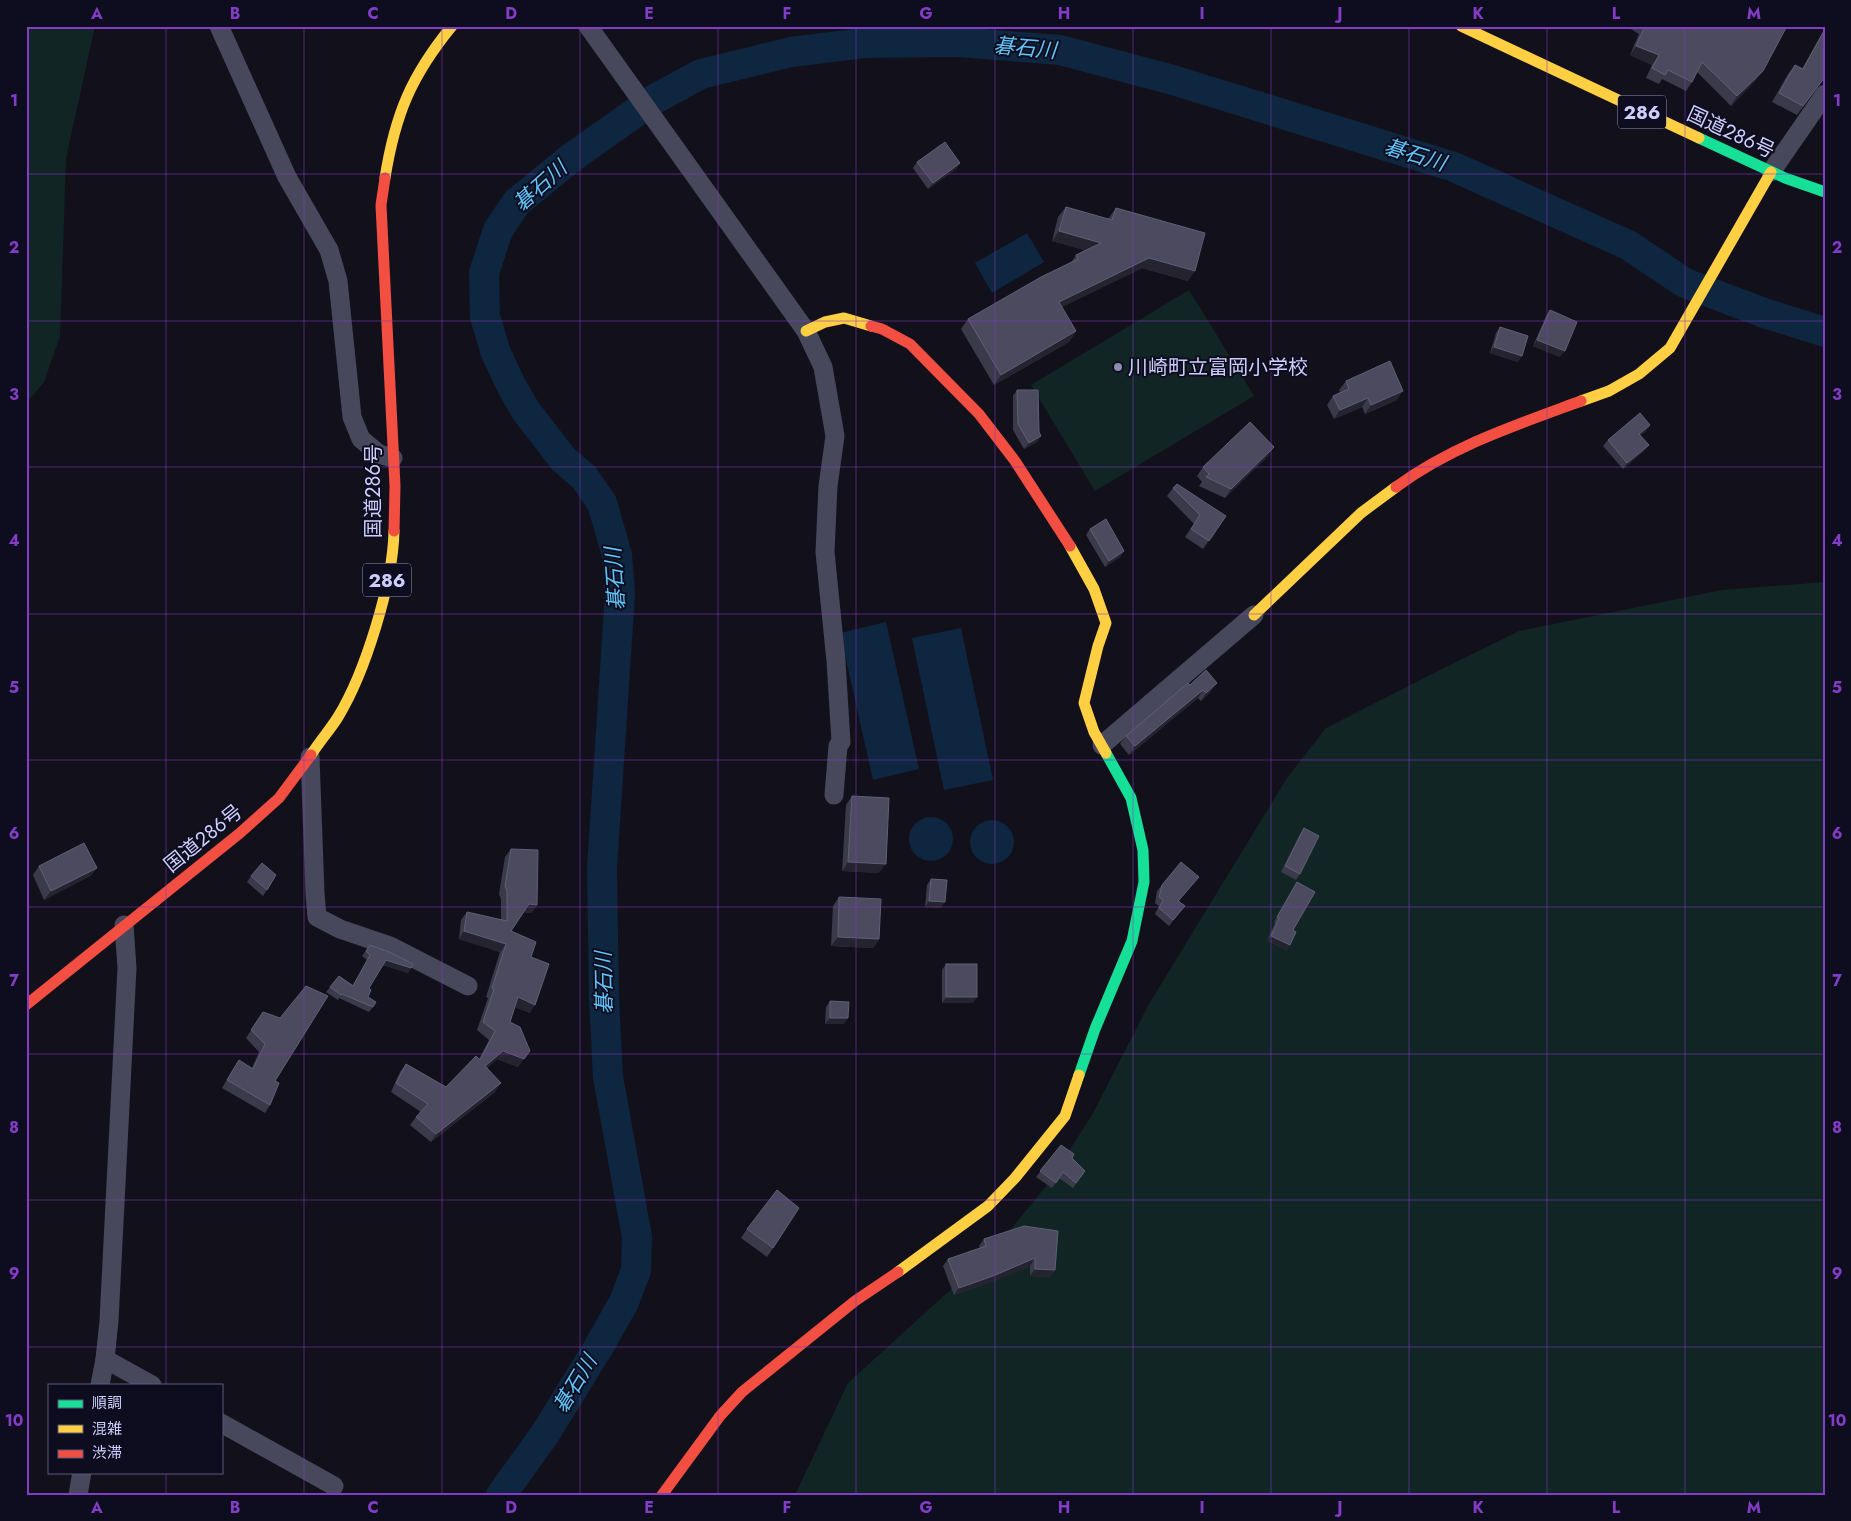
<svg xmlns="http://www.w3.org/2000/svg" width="1851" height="1521" font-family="Jost,'Noto Sans JP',sans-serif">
  <rect width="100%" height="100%" fill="#12111b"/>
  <g fill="#112624">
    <path d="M26,26H95L66,158L60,336L44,382L26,403Z"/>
    <path d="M1189,290L1254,396L1095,491L1031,385Z"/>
    <path d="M1825,582V1495H795L848,1383L992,1252L1047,1185L1092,1115L1149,1004L1287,778L1326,728L1440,670L1519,631L1722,590Z"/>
  </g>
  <g fill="#0e263f">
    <path d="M1027,233L1044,262L992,293L975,263Z"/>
    <path d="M886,622L919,769L873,780L840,633Z"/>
    <path d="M961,628L993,780L944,790L912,638Z"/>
    <circle cx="931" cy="839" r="22"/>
    <circle cx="992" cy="842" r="22"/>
  </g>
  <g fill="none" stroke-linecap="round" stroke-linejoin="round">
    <path stroke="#0e263f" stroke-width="30" d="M501,1495L545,1434L598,1348L624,1302L636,1270L637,1237L608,1077L604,999L602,868L620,594L617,555L602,503L584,477L563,459L526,411L511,385L496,353L485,317L484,273L498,230L517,202L571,158L653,100L701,74L791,52L864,43L958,42L1060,50L1173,80L1454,167L1628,245L1685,283L1764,313L1825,332"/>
    <g stroke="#47485c" stroke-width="19">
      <path d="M219,26L287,177L329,250L338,281L352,417L361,439L379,454L393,458"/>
      <path d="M588,26L806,331L823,367L835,436L828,486L825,552L836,661L841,742L838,746L834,795"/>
      <path d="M1771,172L1825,94"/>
      <path d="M1102,745L1254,615"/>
      <path d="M310,757L315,893L317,917L340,929L390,946L468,986"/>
      <path d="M105,1359L152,1385"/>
      <path d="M100,1385L105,1359L109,1321L127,968L124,925"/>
      <path d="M221,1423L334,1486"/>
      <path d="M78,1495L82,1472"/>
    </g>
    <g stroke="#16e098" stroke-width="11">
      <path d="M1699,138L1785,178L1825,192"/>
      <path d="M1079,1075L1095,1029L1132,941L1144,882L1143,850L1131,798L1106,753"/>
    </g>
    <g stroke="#ffcf43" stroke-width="11">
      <path d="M1461,26L1699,138"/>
      <path d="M385,178C395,115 411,76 452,26"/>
      <path d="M806,331L825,322L844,318L871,326"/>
      <path d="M1581,401L1609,391L1639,374L1670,348L1771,172"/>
      <path d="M1070,546L1094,589L1106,623L1098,646L1084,703L1094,732L1106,753"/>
      <path d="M1254,615L1361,513L1396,487"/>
      <path d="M311,755C319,742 330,730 338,717C365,673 393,583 394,531"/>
      <path d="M898,1272L988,1206L1015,1178L1065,1116L1079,1075"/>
    </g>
    <g stroke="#f24e42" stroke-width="11">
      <path d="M385,178L381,205L395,486L394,531"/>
      <path d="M871,326L882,329L910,344L979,414L1015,461L1070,546"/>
      <path d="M1396,487C1452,446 1516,425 1581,401"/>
      <path d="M26,1005L240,833L279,798L311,755"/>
      <path d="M662,1495L720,1416L742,1392L855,1301L898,1272"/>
    </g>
  </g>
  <g fill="#3b3a4a">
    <path d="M1626,26H1787L1756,80L1731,106L1697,72L1692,82L1686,91L1662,79L1659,84L1646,78L1652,65L1630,55L1639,34Z"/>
    <path d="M1825,28V70L1823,73L1825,77L1797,115L1772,102L1788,74L1795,65L1802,69Z"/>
    <path d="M917,162L960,163L956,169L928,189L913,168Z"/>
    <path d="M1066,207L1108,219L1116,208L1188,281L1142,268L1062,307L1076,331L1069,342L994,385L961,329L968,319L1071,263L1076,255L1085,250L1052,241L1058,217Z"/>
    <path d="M1550,310L1560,357L1533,346L1546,316Z"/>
    <path d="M1500,327L1518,362L1490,353L1496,333Z"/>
    <path d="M1346,381L1397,400L1365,414L1362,407L1334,419L1327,405L1333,396L1340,392L1339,390Z"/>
    <path d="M1017,390L1037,442L1024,449L1013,430V396Z"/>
    <path d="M1650,425L1646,431L1640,436L1649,445L1644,451L1623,469L1603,446L1608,440Z"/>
    <path d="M1274,447L1268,456L1225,498L1199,486L1202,482L1197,476L1203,467Z"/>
    <path d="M1173,488L1226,516L1203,549L1185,537L1194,524L1167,496Z"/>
    <path d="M1090,529L1124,551L1120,557L1105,567L1086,535Z"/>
    <path d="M1190,685L1211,691L1201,701L1198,698L1129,755L1120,744L1126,736Z"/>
    <path d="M852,796L879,873L842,871L846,805Z"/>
    <path d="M1304,828L1300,874L1296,880L1281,872L1300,834Z"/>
    <path d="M511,849L537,905L531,913L524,912L511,931L531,957L530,1013L515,1007L510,1022L518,1067L497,1059L487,1068L495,1092L431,1142L410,1125L416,1117L421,1112L391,1092L400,1072L406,1064L446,1087L479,1059L489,1040L477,1030L488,998L486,997L500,952L459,939L461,920L467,912L501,920V899L499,894L505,857Z"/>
    <path d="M39,866L97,868L90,876L44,900L33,875Z"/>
    <path d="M276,875L263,896L247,882L251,876Z"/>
    <path d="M931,879L941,908L925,907L927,885Z"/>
    <path d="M1297,882L1293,930L1287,950L1267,941L1275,923L1274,922Z"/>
    <path d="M1194,883L1179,901L1185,906L1169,926L1155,914L1159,906L1155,903L1157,891L1162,885Z"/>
    <path d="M839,897L879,939L873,948L831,946L833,906Z"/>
    <path d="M370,945L411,968L408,973L383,965L369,988L368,997L373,1007L369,1012L339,998L338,1000L326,992L339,976L353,985L367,960L362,956Z"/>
    <path d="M946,964L973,1003H942V970Z"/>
    <path d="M830,1001L844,1024H825L826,1007Z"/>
    <path d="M263,1012L275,1081L270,1105L265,1113L222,1088L233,1069L239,1060L252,1068L259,1052L246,1038Z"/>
    <path d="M1061,1145L1072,1158L1085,1171L1073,1188L1059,1178L1052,1188L1036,1177Z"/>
    <path d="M1024,1226L1055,1270L1050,1277L1030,1276V1266L988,1283L954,1295L943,1266L948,1259L980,1248L979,1246L984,1239Z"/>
    <path d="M747,1229L773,1248L767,1257L741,1238Z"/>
  </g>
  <g fill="#24232f">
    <path d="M1636,46L1659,55L1652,65L1630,55Z"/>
    <path d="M1763,71L1756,80L1731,106L1737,96Z"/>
    <path d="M960,163L956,169L928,189L933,183Z"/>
    <path d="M1059,231L1101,243L1094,253L1052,241Z"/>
    <path d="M1149,258L1195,271L1188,281L1142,268L1052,312L1059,302Z"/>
    <path d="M1076,331L1069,342L994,385L1001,375Z"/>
    <path d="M1537,340L1565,351L1560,357L1533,346Z"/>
    <path d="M1494,347L1522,356L1518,362L1490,353Z"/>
    <path d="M1403,391L1397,400L1365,414L1371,405Z"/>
    <path d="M1368,398L1362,407L1334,419L1340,410Z"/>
    <path d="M1650,425L1646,431L1635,440L1639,434Z"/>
    <path d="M1041,436L1037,442L1024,449L1029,443Z"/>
    <path d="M1649,445L1644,451L1623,469L1627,463Z"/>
    <path d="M1274,447L1268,456L1225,498L1231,489Z"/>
    <path d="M1124,551L1120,557L1105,567L1109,561Z"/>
    <path d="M1217,683L1211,691L1201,701L1206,693Z"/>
    <path d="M1203,690L1198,698L1129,755L1135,746Z"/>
    <path d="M848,862L886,864L879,873L842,871Z"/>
    <path d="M97,868L90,876L44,900L51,891Z"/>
    <path d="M1199,877L1174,907L1178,901Z"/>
    <path d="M929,901L945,902L941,908L925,907Z"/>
    <path d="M529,904L537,905L531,913L523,912Z"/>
    <path d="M464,931L506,944L500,952L459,939Z"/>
    <path d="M1271,936L1290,945L1287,950L1267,941Z"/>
    <path d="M838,937L879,939L873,948L831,946Z"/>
    <path d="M386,960L411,968L408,973L383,965Z"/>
    <path d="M518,997L535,1005L530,1013L512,1006Z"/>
    <path d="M946,997H977L973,1003H942Z"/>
    <path d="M830,1018H848L844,1024H825Z"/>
    <path d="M503,1051L524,1059L518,1067L497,1059L479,1074L485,1066Z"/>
    <path d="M501,1083L495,1092L431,1142L436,1134Z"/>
    <path d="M1035,1258L1030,1266L988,1283L954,1295L959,1288Z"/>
    <path d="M1035,1269L1055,1270L1050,1277L1030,1276Z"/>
  </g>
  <g fill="#4b4a5e" stroke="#5f5f77">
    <path d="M1645,26H1787L1763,71L1737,96L1702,62L1692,82L1668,70L1665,75L1652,68L1659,55L1636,46Z"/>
    <path d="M1825,29V70L1823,73L1825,74V77L1803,106L1779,93L1795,65L1803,69Z"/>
    <path d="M945,142L960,163L933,183L917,162Z"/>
    <path d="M1066,207L1112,220L1116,208L1205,233L1195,271L1149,258L1059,302L1076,331L1001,375L968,319L1041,277L1078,259L1076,255L1101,243L1059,231Z"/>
    <path d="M1550,310L1577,322L1565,351L1537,340Z"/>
    <path d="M1500,327L1528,336L1522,356L1494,347Z"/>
    <path d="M1390,361L1403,391L1371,405L1368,398L1340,410L1333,396L1349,389L1346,381Z"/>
    <path d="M1017,390H1038L1039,432L1041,436L1029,443L1018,424Z"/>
    <path d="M1640,413L1650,425L1639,434L1649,445L1627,463L1608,440Z"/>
    <path d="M1250,422L1274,447L1231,489L1206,477L1209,474L1203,467Z"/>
    <path d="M1177,484L1226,516L1209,541L1191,529L1200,515L1173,488Z"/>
    <path d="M1106,519L1124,551L1109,561L1090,529Z"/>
    <path d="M1206,670L1217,683L1206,693L1203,690L1135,746L1126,736L1188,683L1190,685Z"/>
    <path d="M852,796L889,798L886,864L848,862Z"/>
    <path d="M1304,828L1319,836L1300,874L1285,866Z"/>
    <path d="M84,843L97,868L51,891L39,866Z"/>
    <path d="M511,849L538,850L537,905L529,904L511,931L536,942L531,957L549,964L535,1005L518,997L510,1022L520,1027L530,1051L524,1059L503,1051L485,1066L501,1083L436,1134L416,1117L428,1104L396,1083L406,1064L446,1087L476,1056L480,1060L495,1031L483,1022L494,989L492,988L506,944L464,931L467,912L507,921V891L505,886Z"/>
    <path d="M1181,862L1199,877L1178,901L1185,906L1173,920L1159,908L1163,900L1159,897L1162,885Z"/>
    <path d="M262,863L276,875L267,890L251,876Z"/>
    <path d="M931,879L947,880L945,902L929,901Z"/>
    <path d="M1297,882L1315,892L1293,930L1296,932L1290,945L1271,936L1279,918L1277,917Z"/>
    <path d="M839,897L881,899L879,939L838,937Z"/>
    <path d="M370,945L389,952L413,964L411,968L386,960L369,988L371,990L368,997L376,1002L373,1007L342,994L341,995L330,987L339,976L353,986L370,955L366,951Z"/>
    <rect x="946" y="964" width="31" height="33"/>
    <path d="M306,986L328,996L275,1081L279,1083L270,1105L227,1080L239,1060L253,1069L265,1044L251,1030L263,1012L280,1018Z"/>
    <path d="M830,1001L849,1002L848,1018H830Z"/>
    <path d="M1061,1145L1074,1154L1072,1158L1085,1171L1076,1183L1063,1172L1056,1183L1040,1171Z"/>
    <path d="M777,1190L799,1208L773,1248L747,1229Z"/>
    <path d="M1024,1226L1058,1231L1055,1270L1035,1269V1258L993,1276L959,1288L948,1259L986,1246L984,1239Z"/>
  </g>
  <path fill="none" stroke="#833cc5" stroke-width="1" stroke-opacity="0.55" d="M166,26V1385M304,26V1495M442,26V1495M580,26V1495M718,26V1495M856,26V1495M995,26V1495M1133,26V1495M1271,26V1495M1409,26V1495M1547,26V1495M1685,26V1495M26,174H1825M26,321H1825M26,467H1825M26,614H1825M26,760H1825M26,907H1825M26,1054H1825M26,1200H1825M26,1347H1825M166,1472V1495"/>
  <circle fill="#8c8cae" stroke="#0e0d1f" stroke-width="2" cx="1118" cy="367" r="5"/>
  <g text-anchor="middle" stroke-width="4" stroke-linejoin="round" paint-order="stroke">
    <g fill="#0e0d1f" stroke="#9494ba" stroke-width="1">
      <rect x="1618" y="95.5" width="48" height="33" rx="4"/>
      <rect x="363" y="563.5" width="48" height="33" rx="4"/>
    </g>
    <g font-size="19" font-weight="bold" fill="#cecefd">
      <text x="1642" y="119">286</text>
      <text x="387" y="587">286</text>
    </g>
    <g font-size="20" fill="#cecefd" stroke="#0e0d1f">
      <text transform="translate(1731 132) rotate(25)" y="7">国道286号</text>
      <text transform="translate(373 491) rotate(-90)" y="7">国道286号</text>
      <text transform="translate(203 838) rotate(-39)" y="7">国道286号</text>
    </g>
    <g font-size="20" fill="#cecefd" stroke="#0e0d1f" text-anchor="start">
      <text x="1128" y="374">川崎町立富岡小学校</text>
    </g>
    <g font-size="21" font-style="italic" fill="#60c4f9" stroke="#0e0d1f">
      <text transform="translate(1025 48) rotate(5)" y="7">碁石川</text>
      <text transform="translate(1415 155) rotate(17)" y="7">碁石川</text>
      <text transform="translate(540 186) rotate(-42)" y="7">碁石川</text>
      <text transform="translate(615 579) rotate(-94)" y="7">碁石川</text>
      <text transform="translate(604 983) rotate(-91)" y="7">碁石川</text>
      <text transform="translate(575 1384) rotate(-59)" y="7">碁石川</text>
    </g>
  </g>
  <rect width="1851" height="1521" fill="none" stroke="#0e0d1f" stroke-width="55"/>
  <rect x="48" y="1384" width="175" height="90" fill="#0e0d1f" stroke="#5b5a78"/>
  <rect x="58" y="1400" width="25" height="8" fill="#16e098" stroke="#5b5a78"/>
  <text x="92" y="1408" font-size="15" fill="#cecefd">順調</text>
  <rect x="58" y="1425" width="25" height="8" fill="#ffcf43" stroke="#5b5a78"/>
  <text x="92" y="1434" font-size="15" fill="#cecefd">混雑</text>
  <rect x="58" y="1450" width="25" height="8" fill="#f24e42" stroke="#5b5a78"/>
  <text x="92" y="1458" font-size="15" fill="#cecefd">渋滞</text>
  <rect x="28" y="28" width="1796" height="1466" fill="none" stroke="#833cc5" stroke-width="2"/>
  <g font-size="16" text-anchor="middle" font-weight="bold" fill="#833cc5">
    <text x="97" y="19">A</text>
    <text x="235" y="19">B</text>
    <text x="373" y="19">C</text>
    <text x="511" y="19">D</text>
    <text x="649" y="19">E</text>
    <text x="787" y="19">F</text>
    <text x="926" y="19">G</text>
    <text x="1064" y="19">H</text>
    <text x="1202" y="19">I</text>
    <text x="1340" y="19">J</text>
    <text x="1478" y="19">K</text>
    <text x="1616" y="19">L</text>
    <text x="1754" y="19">M</text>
    <text x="14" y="106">1</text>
    <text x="1837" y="106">1</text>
    <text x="14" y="253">2</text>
    <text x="1837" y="253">2</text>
    <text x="14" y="400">3</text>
    <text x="1837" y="400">3</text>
    <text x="14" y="546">4</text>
    <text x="1837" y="546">4</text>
    <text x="14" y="693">5</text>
    <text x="1837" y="693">5</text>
    <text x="14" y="839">6</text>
    <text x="1837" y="839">6</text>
    <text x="14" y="986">7</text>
    <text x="1837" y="986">7</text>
    <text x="14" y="1133">8</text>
    <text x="1837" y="1133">8</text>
    <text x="14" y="1279">9</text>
    <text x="1837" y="1279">9</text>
    <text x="14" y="1426">10</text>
    <text x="1837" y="1426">10</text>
    <text x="97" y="1513">A</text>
    <text x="235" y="1513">B</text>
    <text x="373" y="1513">C</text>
    <text x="511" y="1513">D</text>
    <text x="649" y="1513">E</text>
    <text x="787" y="1513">F</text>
    <text x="926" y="1513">G</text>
    <text x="1064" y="1513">H</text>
    <text x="1202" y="1513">I</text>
    <text x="1340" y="1513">J</text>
    <text x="1478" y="1513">K</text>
    <text x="1616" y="1513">L</text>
    <text x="1754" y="1513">M</text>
  </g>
</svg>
